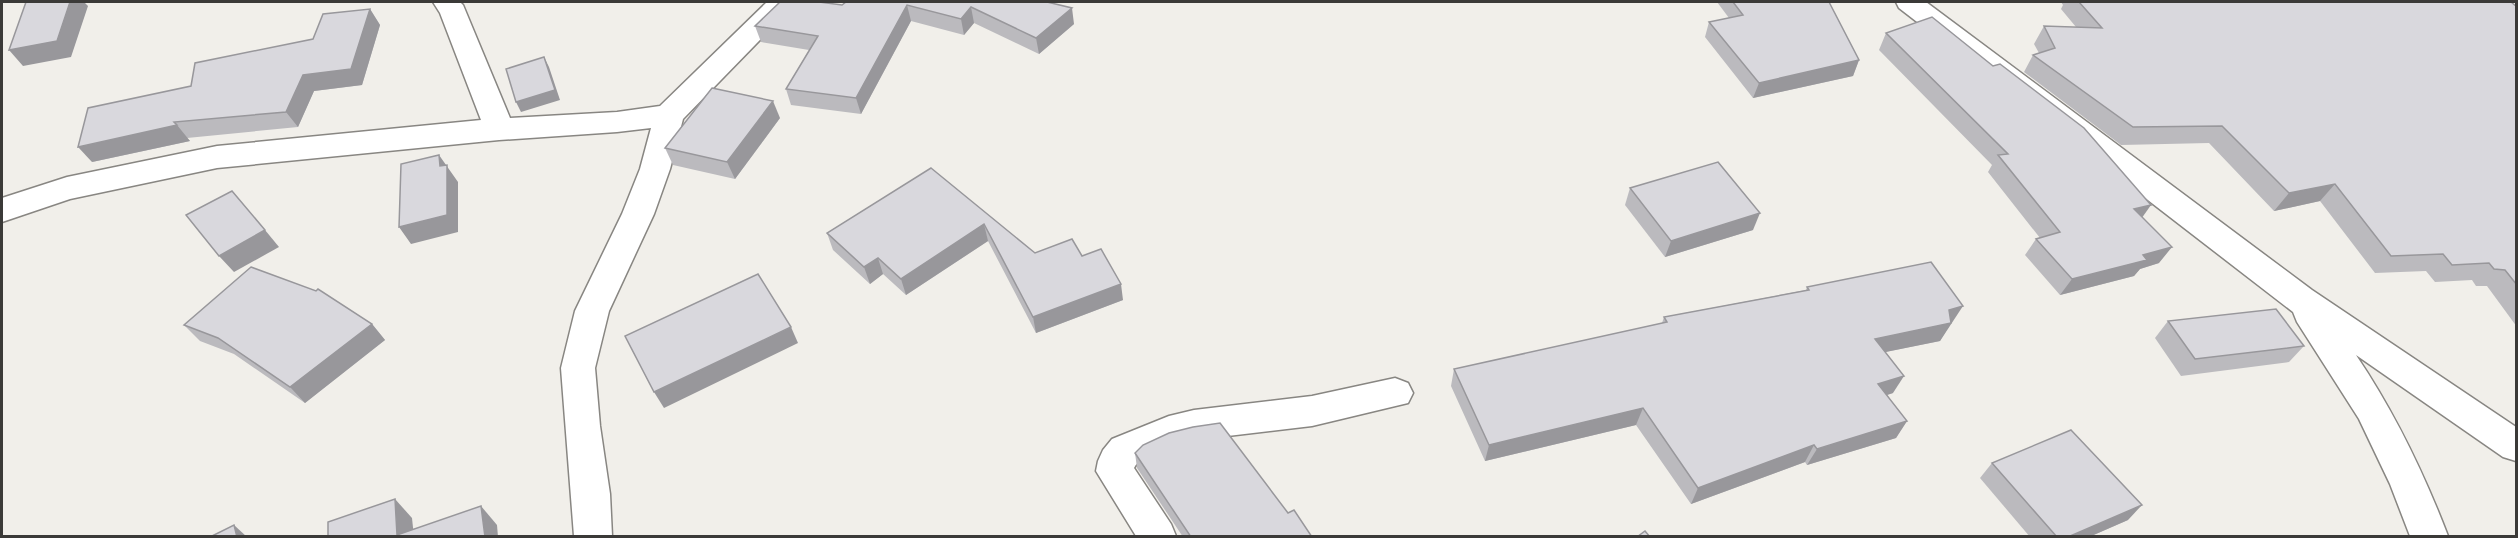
<svg xmlns="http://www.w3.org/2000/svg" width="2518" height="538" font-family="'DejaVu Sans',sans-serif">
  <rect width="100%" height="100%" fill="#f1efea"/>
  <g fill="none" stroke-linecap="round" stroke-linejoin="round">
    <defs>
      <g id="minor">
        <path d="M433,2H460L463,5L510,118L617,112L660,106L767,2H797L683,119L670,169L654,214L609,311L595,368L600,426L610,494L612,536H574L561,368L575,311L622,214L640,169L651,128L617,132L499,140L217,168L70,199L2,222V198L67,177L217,146L481,120L440,13Z"/>
        <path d="M1896,2H1926L2312,290L2516,427V461L2503,457L2356,355C2395,413 2423,471 2448,536H2410L2390,484L2359,419L2297,322L2293,312L1899,8Z"/>
        <path d="M1395,378L1408,383L1413,393L1408,403L1312,426L1194,440C1179,444 1140,454 1134,468L1171,524L1176,536H1136L1096,471L1098,461L1103,450L1112,439L1169,416L1194,410L1312,396Z"/>
      </g>
    </defs>
    <use href="#minor" stroke="#888682" stroke-width="3"/>
    <use href="#minor" fill="#fff" fill-rule="evenodd"/>
  </g>
  <g fill="#bbbabe">
    <path d="M837,2H1047L1074,24L1039,54L974,23L964,35L911,21L861,114L791,105L786,89L809,50L761,42L755,26L842,5L844,3Z"/>
    <path d="M1717,2H1829L1859,60L1853,76L1753,98L1705,37L1709,22L1729,18Z"/>
    <path d="M2061,2H2511L2517,7V327L2487,286H2476L2472,280L2435,282L2426,271L2375,273L2320,201L2274,211L2209,143L2121,145L2024,72L2033,55L2039,53L2034,44L2044,26L2076,27L2061,9L2063,5Z"/>
    <path d="M370,9L380,25L362,85L314,91L298,127L187,138L190,141L92,162L191,86L313,39Z"/>
    <path d="M1886,33L2142,217L2159,263L2140,269L2134,276L2060,295L2025,255L2036,239L2040,238L1988,172L1992,165L1879,50Z"/>
    <path d="M780,118L735,179L673,165L665,148Z"/>
    <path d="M931,168L1035,253L1082,256L1123,300L1036,333L988,241L906,295L883,274L870,284L833,250L827,233Z"/>
    <path d="M1630,188L1753,230L1665,257L1625,205Z"/>
    <path d="M1807,287L1952,323H1951L1940,341L1885,352L1893,393L1887,395L1907,421L1896,438L1807,465L1805,462L1691,504L1636,425L1485,461L1451,386L1454,369L1662,323L1664,317L1806,290Z"/>
    <path d="M2168,321L2304,346L2289,362L2181,376L2155,338Z"/>
    <path d="M372,324L385,340L305,403L234,354L200,341L184,325Z"/>
    <path d="M1135,453L1288,513L1312,537H1183L1137,468Z"/>
    <path d="M1992,463L2128,520L2089,537H2030L1980,478Z"/>
  </g>
  <g fill="#98979b">
    <path d="M70,2H84L88,6L71,57L23,66L9,50Z"/>
    <path d="M907,5L911,21L861,114L856,98Z"/>
    <path d="M971,7L974,23L964,35L961,19Z"/>
    <path d="M1072,8L1074,24L1039,54L1036,38Z"/>
    <path d="M370,9L380,25L362,85L314,91L298,127L286,112L303,75Z"/>
    <path d="M544,57L549,67L560,100L521,112L516,102Z"/>
    <path d="M1859,60L1853,76L1753,98L1759,83Z"/>
    <path d="M773,101L780,118L735,179L727,162Z"/>
    <path d="M177,125L190,141L92,162L78,147Z"/>
    <path d="M439,155L458,182V232L411,244L399,227L440,166Z"/>
    <path d="M2335,184L2320,201L2274,211L2289,193Z"/>
    <path d="M2151,205L2139,222L2134,209Z"/>
    <path d="M1760,213L1753,230L1665,257L1671,241Z"/>
    <path d="M984,224L988,241L906,295L901,279Z"/>
    <path d="M265,230L279,247L234,272L219,256Z"/>
    <path d="M2172,247L2159,263L2140,269L2134,276L2060,295L2072,279L2143,255Z"/>
    <path d="M878,258L883,274L870,284L864,267Z"/>
    <path d="M1121,284L1123,300L1036,333L1033,317Z"/>
    <path d="M1963,306L1940,341L1866,356L1875,339L1949,310Z"/>
    <path d="M372,324L385,340L305,403L290,387Z"/>
    <path d="M791,327L798,343L664,408L654,392Z"/>
    <path d="M1904,376L1893,393L1868,401L1878,384Z"/>
    <path d="M1643,408L1636,425L1485,461L1489,445Z"/>
    <path d="M1907,421L1896,438L1807,465L1817,449Z"/>
    <path d="M1814,445L1805,462L1691,504L1698,488Z"/>
    <path d="M395,499L412,518L414,537L397,535Z"/>
    <path d="M2142,505L2128,520L2089,537H2068Z"/>
    <path d="M481,506L497,525L498,537H485Z"/>
    <path d="M234,525L247,537H237Z"/>
  </g>
  <g fill="#d9d8dd" stroke="#98979b" stroke-width="1.5">
    <path d="M26,2H70L57,41L9,50Z"/>
    <path d="M780,2H819L842,5L846,2H1047L1072,8L1036,38L971,7L961,19L907,5L856,98L786,89L818,36L755,26Z"/>
    <path d="M1733,2H1829L1859,60L1759,83L1709,22L1743,15Z"/>
    <path d="M2079,2H2511L2517,7V285L2505,270L2494,269L2489,263L2452,265L2443,254L2391,256L2335,184L2289,193L2222,126L2133,127L2033,55L2055,48L2044,26L2102,28Z"/>
    <path d="M370,9L351,69L303,75L286,112L174,122L177,125L78,147L88,108L191,86L195,63L313,39L323,14Z"/>
    <path d="M1932,17L1993,66L2000,64L2084,128L2151,205L2134,209L2172,247L2143,255L2147,260L2072,279L2036,239L2060,232L1998,155L2008,154L1886,33Z"/>
    <path d="M544,57L555,90L516,102L506,69Z"/>
    <path d="M712,88L773,101L727,162L665,148Z"/>
    <path d="M439,155L440,166L447,165V215L399,227L401,164Z"/>
    <path d="M1718,162L1760,213L1671,241L1630,188Z"/>
    <path d="M931,168L1035,253L1072,239L1082,256L1101,249L1121,284L1033,317L984,224L901,279L878,258L864,267L827,233Z"/>
    <path d="M232,191L265,230L219,256L186,215Z"/>
    <path d="M1931,262L1963,306L1949,310L1951,323L1875,339L1904,376L1878,384L1907,421L1817,449L1814,445L1698,488L1643,408L1489,445L1454,369L1667,322L1664,317L1809,290L1807,287Z"/>
    <path d="M251,267L316,291L318,289L372,324L290,387L218,338L184,325Z"/>
    <path d="M758,274L791,327L654,392L625,336Z"/>
    <path d="M2276,309L2304,346L2195,359L2168,321Z"/>
    <path d="M1220,423L1288,513L1294,510L1312,537H1191L1135,453L1143,445L1169,433L1193,427Z"/>
    <path d="M2071,430L2142,505L2068,537H2057L1992,463Z"/>
    <path d="M395,499L397,535L481,506L485,537H328V522Z"/>
    <path d="M234,525L237,537H210Z"/>
    <path d="M1645,531L1650,537H1637Z"/>
  </g>
  <rect width="2518" height="538" fill="none" stroke="#3b3a38" stroke-width="6"/>
</svg>
